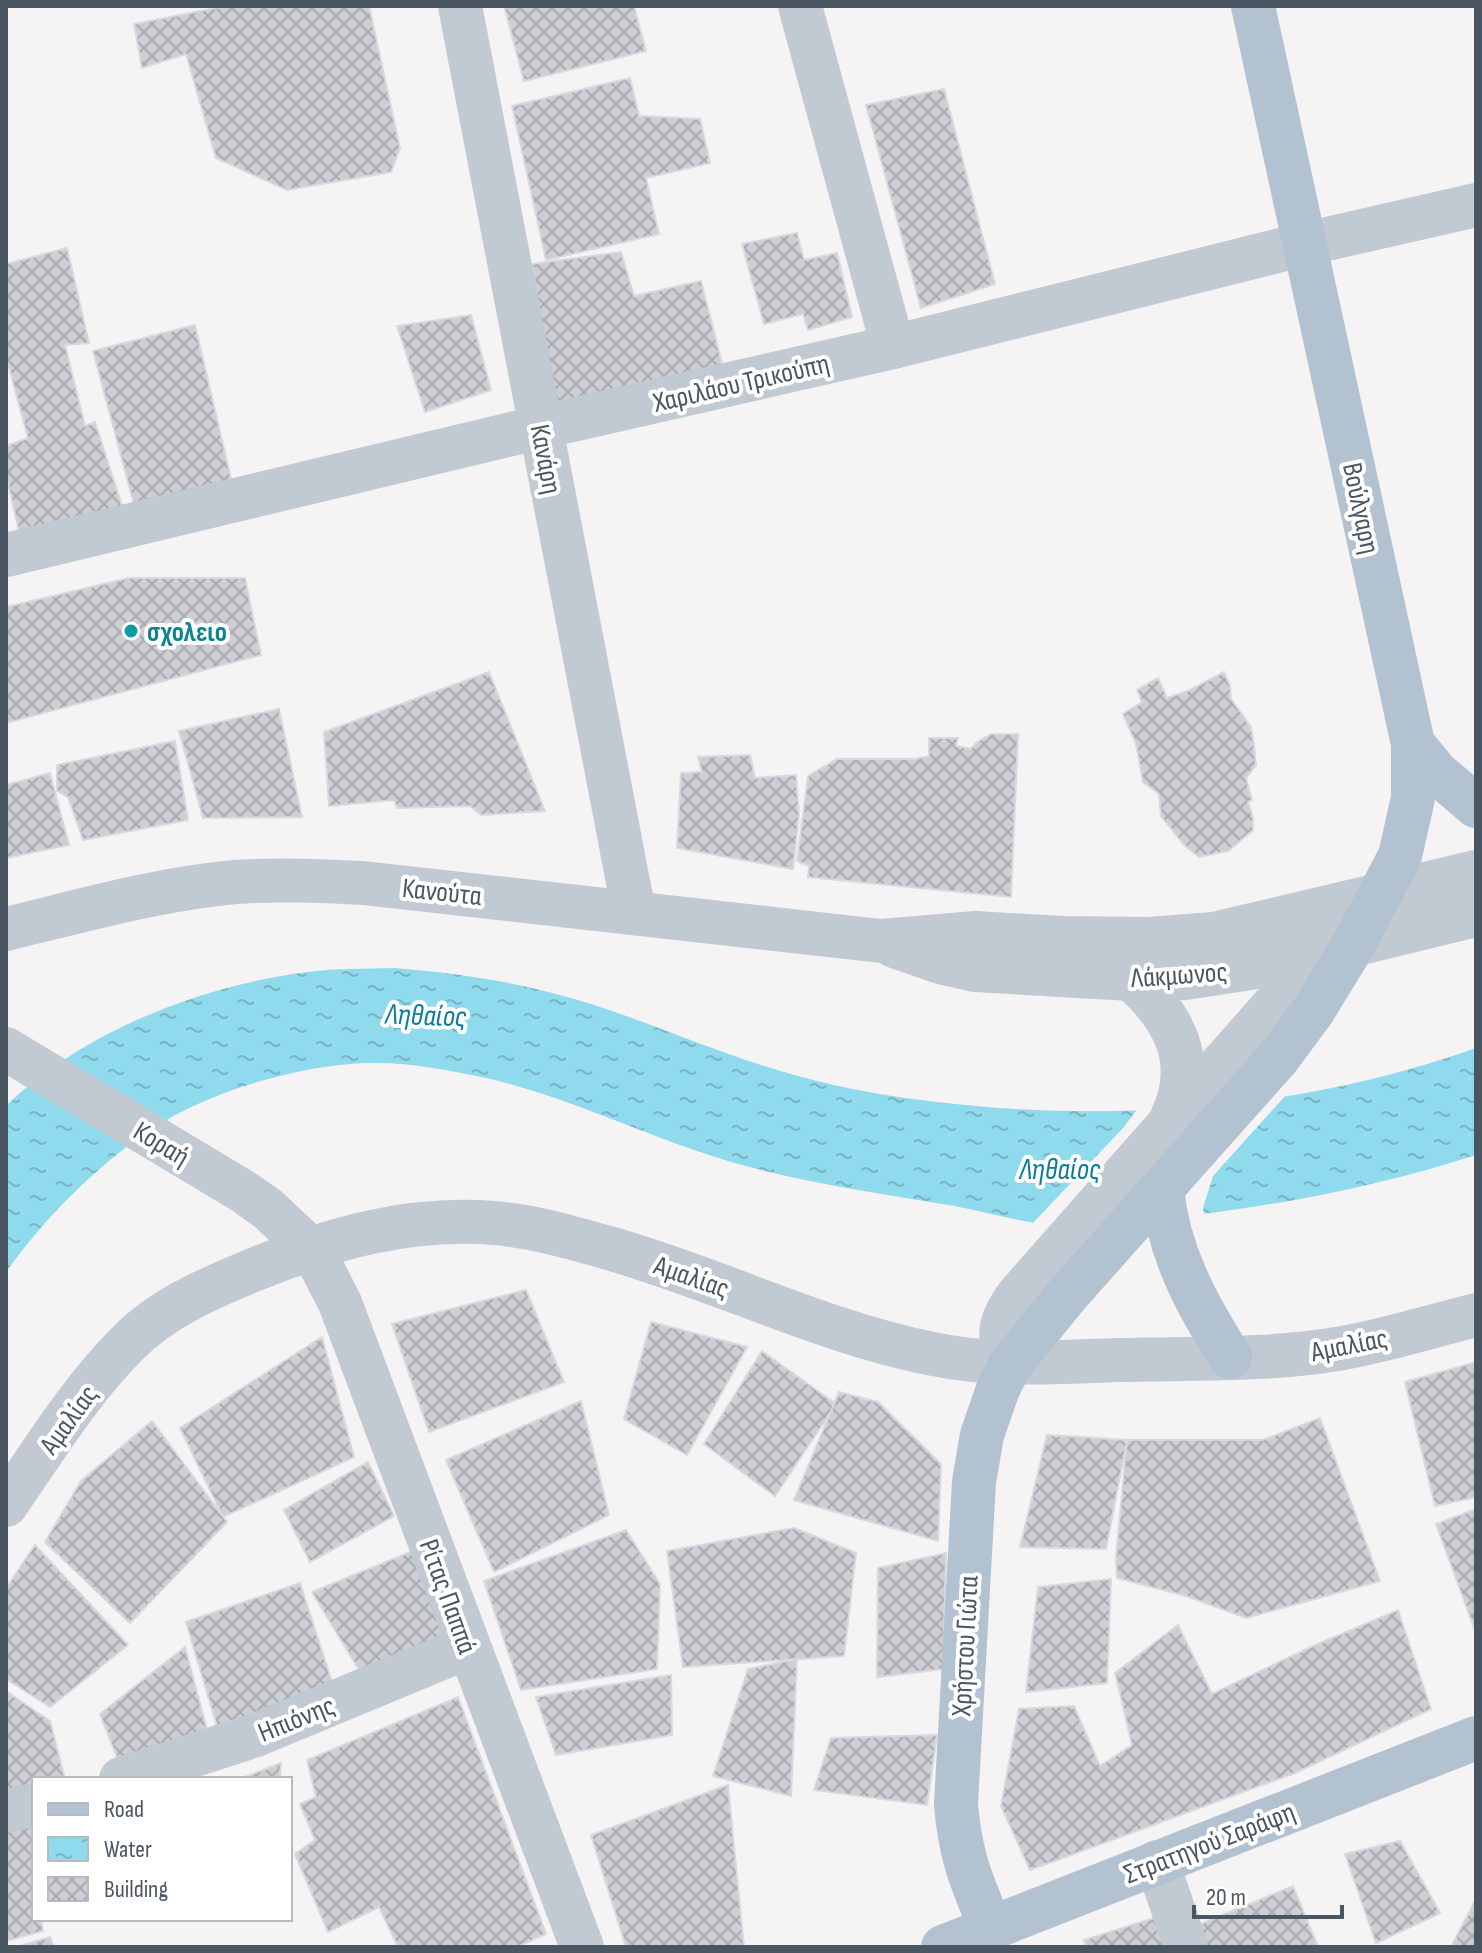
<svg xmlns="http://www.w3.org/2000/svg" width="1482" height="1953" font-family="'Sofia Sans Condensed',sans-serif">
  <defs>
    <pattern id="water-ripples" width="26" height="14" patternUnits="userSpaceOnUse" patternTransform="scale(2)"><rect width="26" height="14" fill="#90daee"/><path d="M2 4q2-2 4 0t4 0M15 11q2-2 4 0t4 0" fill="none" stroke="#78b4c4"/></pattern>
    <pattern id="building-cross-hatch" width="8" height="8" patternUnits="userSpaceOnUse" patternTransform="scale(2)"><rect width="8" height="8" fill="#cdcfd5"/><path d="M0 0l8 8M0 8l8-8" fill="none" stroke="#a8abb0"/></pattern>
  </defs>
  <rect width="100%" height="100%" fill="#f5f3f3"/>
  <path fill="url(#water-ripples)" d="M394,968C457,973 518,982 578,1000C648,1021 714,1052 784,1072C854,1093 926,1102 999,1108C1163,1119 1320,1103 1476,1048V1155C1374,1188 1266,1208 1159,1219C1126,1222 1090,1228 1057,1226C1024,1223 982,1211 949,1205C864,1191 776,1179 694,1150C625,1126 558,1094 486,1078C448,1070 408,1062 369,1063C302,1064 207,1092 152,1129C96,1166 45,1218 6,1272V1106C83,1031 203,985 308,972C336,968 366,969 394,968Z"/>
  <path fill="#f5f3f3" d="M1287,1094L1213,1176L1203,1208L1205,1218L1057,1230L1031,1225L1124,1127L1138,1108L1203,1105Z"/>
  <g fill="url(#building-cross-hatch)" stroke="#d7d9de" stroke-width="2">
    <path d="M226,6H369L400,148L391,172L287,190L216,158L186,54L142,68L134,24Z"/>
    <path d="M504,6H634L646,51L524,81Z"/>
    <path d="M630,78L639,116L700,119L710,163L646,178L659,234L546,260L512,106Z"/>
    <path d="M944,89L995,284L921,308L866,105Z"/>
    <path d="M797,233L804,260L837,253L852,317L808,330L803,314L764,324L742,244Z"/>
    <path d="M67,248L89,343L65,345L85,426L95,422L124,512L21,541L6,474V446L28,438L8,364H6V264Z"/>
    <path d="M621,252L634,296L701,281L724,371L555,410L532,264Z"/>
    <path d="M471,315L491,390L425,412L397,326Z"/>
    <path d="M195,325L233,487L136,512L93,351Z"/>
    <path d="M129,578H245L261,655L6,723V607Z"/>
    <path d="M489,672L545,811L481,815L470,806L397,808L394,800L329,806L324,732Z"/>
    <path d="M1224,672L1230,686L1231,699L1251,727L1254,746L1256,765L1246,778L1252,800L1248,802L1253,818V830L1228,851L1199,857L1184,845L1161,816L1159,794L1143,782L1136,744L1123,714L1142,702L1137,690L1158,678L1167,698L1190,690Z"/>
    <path d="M279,709L302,817L203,818L179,731Z"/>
    <path d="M991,734H1018L1011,897L808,877L809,866L797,861L808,776L837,759H916L929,756V738H958L956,746L971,749L977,742Z"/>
    <path d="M175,741L188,820L83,840L68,797L57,791V765Z"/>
    <path d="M750,755L755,778L796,775L799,814L793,869L677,848L681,773L702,772L698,757Z"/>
    <path d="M50,773L69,845L6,858V785Z"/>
    <path d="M526,1290L564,1382L429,1432L392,1324Z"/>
    <path d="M651,1322L747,1347L687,1455L624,1419Z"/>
    <path d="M322,1337L354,1457L223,1517L180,1428Z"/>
    <path d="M762,1351L836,1404L775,1496L704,1444Z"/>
    <path d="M1476,1362V1497L1435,1506L1405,1382Z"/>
    <path d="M839,1392L878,1402L941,1464L938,1541L794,1500Z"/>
    <path d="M581,1401L609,1515L494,1572L446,1460Z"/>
    <path d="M1320,1418L1380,1581L1246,1618L1186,1596L1117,1578L1116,1557L1127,1440H1263Z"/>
    <path d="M152,1421L227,1522L130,1623L45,1542L81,1481Z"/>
    <path d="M1047,1435L1127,1440L1106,1549L1020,1547Z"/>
    <path d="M368,1462L394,1516L310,1562L284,1510Z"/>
    <path d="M1476,1509V1633L1436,1524Z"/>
    <path d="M794,1528L856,1553L844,1656L683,1667L667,1551Z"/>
    <path d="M626,1530L660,1584L657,1669L521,1690L484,1581Z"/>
    <path d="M35,1545L128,1645L50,1707L6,1679V1588Z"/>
    <path d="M415,1550L450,1634L359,1670L312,1592Z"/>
    <path d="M946,1553L943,1669L877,1677L878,1568Z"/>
    <path d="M1111,1579L1107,1683L1026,1692L1038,1587Z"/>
    <path d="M300,1583L334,1688L219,1733L186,1622Z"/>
    <path d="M1398,1610L1431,1709L1295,1773L1030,1870L1001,1806L1019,1709L1074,1706L1100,1766L1132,1745L1115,1673L1178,1625L1212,1694L1311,1647Z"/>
    <path d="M185,1647L209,1737L125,1778L100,1714Z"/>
    <path d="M797,1659L791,1796L713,1776L748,1669Z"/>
    <path d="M671,1675L672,1735L556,1755L536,1697Z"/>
    <path d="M6,1691L50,1721L65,1779H34V1796L6,1802Z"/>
    <path d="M458,1697L546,1934L517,1947H398L379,1907L328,1932L295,1854L315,1840L300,1804L316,1797L307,1760Z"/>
    <path d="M937,1735L927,1805L814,1790L831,1738Z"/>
    <path d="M281,1763L280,1779H240Z"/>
    <path d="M728,1785L744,1947H626L591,1835Z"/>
    <path d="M34,1822V1919H41L43,1931L6,1941V1828Z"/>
    <path d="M1400,1841L1440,1913L1376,1943L1345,1854Z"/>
    <path d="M1293,1886L1318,1947H1201L1191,1928Z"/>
    <path d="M1476,1899V1947H1451Z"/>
    <path d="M1154,1918L1164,1947H1087L1084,1940Z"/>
    <path d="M50,1937L54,1947H17Z"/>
  </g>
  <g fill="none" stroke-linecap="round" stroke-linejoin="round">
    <g stroke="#c1cad2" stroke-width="44">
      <path d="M460,6L634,913"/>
      <path d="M800,6L893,347"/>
      <path d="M6,555L541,427L893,347L1305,244L1476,205"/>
      <path d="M6,929C81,911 158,889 235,882C277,879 321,881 363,883L881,941L976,933L1063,938L1149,939L1214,934L1476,872"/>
      <path d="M894,946L940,962L975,970L1131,979L1185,978L1271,965L1476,915"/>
      <path d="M1131,979C1174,1016 1198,1062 1172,1117"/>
      <path d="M6,1049L244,1192L268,1209L301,1240L321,1266L340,1303L582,1947"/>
      <path d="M1010,1365C994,1337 1001,1317 1020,1293L1273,1006L1340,955"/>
      <path d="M6,1505C44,1450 80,1391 127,1344C161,1309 207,1289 251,1271C329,1239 409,1216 494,1223C533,1226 574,1238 612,1249C720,1280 822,1332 933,1354C995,1367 1056,1362 1118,1360C1193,1358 1269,1361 1343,1348C1388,1340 1432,1326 1476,1315"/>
      <path d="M121,1779L256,1735L468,1647"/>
      <path d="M6,1811L34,1805"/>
      <path d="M1157,1862L1186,1947"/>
    </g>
    <g stroke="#b3c2d1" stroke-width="44">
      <path d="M1413,744L1436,772L1476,806"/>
      <path d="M1162,1189C1168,1252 1197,1305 1230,1357"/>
      <path d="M991,1928C971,1881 960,1855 956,1804L974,1482L982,1435L998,1389L1010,1365L1068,1294L1279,1057L1313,1011L1354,944L1400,856L1413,798V744L1253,6"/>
      <path d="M943,1947L1476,1738"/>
    </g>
  </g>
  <circle fill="#0f9aa8" stroke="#fff" stroke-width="3" cx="131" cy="631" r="8"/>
  <g text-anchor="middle" stroke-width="8" stroke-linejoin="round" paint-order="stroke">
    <g font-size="28" fill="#4a5661" stroke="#fff">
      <text transform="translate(741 382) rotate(-13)" y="10">Χαριλάου Τρικούπη</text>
      <text transform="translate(547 459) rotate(79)" y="10">Κανάρη</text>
      <text transform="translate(1362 508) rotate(78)" y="10">Βούλγαρη</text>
      <text transform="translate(442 891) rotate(6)" y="10">Κανούτα</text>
      <text transform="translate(1179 974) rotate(-4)" y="10">Λάκμωνος</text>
      <text transform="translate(162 1143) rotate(31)" y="10">Κοραή</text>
      <text transform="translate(692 1276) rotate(19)" y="10">Αμαλίας</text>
      <text transform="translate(1349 1344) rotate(-11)" y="10">Αμαλίας</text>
      <text transform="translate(68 1419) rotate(-54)" y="10">Αμαλίας</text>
      <text transform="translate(449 1596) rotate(70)" y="10">Ρίτας Παππά</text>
      <text transform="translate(964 1646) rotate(-87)" y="10">Χρήστου Γιώτα</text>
      <text transform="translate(296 1718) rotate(-22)" y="10">Ηπιόνης</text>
      <text transform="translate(1209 1842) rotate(-21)" y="10">Στρατηγού Σαράφη</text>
    </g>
    <g font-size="28" font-weight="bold" fill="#0d838f" stroke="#fff" text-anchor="start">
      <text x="147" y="641">σχολειο</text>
    </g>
    <g font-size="30" font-style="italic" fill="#0c7c9b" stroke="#fff">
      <text transform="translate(426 1015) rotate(2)" y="10">Ληθαίος</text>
      <text x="1060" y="1179">Ληθαίος</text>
    </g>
  </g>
  <rect width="1482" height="1953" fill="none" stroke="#4a5661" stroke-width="16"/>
  <rect x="32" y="1777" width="260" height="144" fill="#ffffff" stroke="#b7bbc0" stroke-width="2"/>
  <rect x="48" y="1803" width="40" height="12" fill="#b3c2d1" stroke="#b7bbc0" stroke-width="2"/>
  <text x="104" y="1817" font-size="24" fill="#4a5661">Road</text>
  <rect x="48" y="1837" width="40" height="24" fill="url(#water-ripples)" stroke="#b7bbc0" stroke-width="2"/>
  <text x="104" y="1857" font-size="24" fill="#4a5661">Water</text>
  <rect x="48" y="1877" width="40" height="24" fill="url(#building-cross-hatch)" stroke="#b7bbc0" stroke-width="2"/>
  <text x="104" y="1897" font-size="24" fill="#4a5661">Building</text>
  <path d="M1194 1905v12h148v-12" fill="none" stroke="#4a5661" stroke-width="4"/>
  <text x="1206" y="1905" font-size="24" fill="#4a5661" stroke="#ffffff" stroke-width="6" paint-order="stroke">20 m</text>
</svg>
